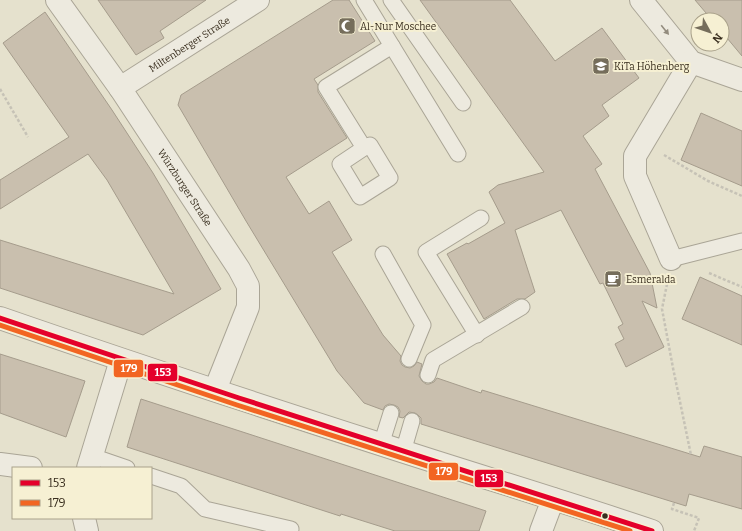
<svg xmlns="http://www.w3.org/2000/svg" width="742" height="531" font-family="Bitter,serif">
  <rect width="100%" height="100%" fill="#e5e1cd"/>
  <g fill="#c9bfae" stroke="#a59c8c">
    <path d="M98,0H206L160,31L164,38L136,55Z"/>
    <path d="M333,0H349L375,41L314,79L318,85V92L347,138L286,177L309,214L329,201L352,240L332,252L383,335L401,356L400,361L402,365L405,367L410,368L414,366L417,362L422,364L419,376L422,381L426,384H429L434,382L437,378L481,393L482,390L700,457L704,446L742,457V509L689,494L686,506L421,424V418L418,415L415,413L409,412L403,418L399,417L400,411L398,407L394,405L389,404L385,406L383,410L364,403L337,371L246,221L178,105L181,95Z"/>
    <path d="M420,0H510L555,61L602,28L639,78L602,105L609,116L583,136L602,164L595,169L650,273L657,308L642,301L664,347L626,367L615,344L624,339L618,327L623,324L603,283L600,284L561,210L515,230L535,292L525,299H517L484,319L447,254L467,243L468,244L505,223L489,192L498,185L544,172Z"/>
    <path d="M695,0H742V56L722,32V20H712Z"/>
    <path d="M45,12L112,110L153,173L221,289L143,335L0,288V240L174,294L107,180L88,154L0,209V180L69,137L3,43Z"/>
    <path d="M701,113L742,131V186L681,160Z"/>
    <path d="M700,277L742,296V345L682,319Z"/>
    <path d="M0,354L85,381L66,437L0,413Z"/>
    <path d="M141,399L486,511L479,531H395L341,514L340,516L127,447Z"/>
  </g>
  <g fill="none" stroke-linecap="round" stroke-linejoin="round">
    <defs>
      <g id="service">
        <path d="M364,0L392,46L326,87L364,148L370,145L390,178L360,197L340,164L364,148"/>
        <path d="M391,0L463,103"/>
        <path d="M392,46L458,154"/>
        <path d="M383,254L423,325L409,359"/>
        <path d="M671,259L742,241"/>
        <path d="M477,335L426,252L481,218"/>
        <path d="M428,375L433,360L522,307"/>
        <path d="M381,445L391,413"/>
        <path d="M403,452L412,421"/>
        <path d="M92,456L127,468"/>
        <path d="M151,476L181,486L205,509L291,529"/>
      </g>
      <g id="minor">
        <path id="s1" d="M57,0L120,88L239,269L248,286V307L215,390"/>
        <path d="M641,0L691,62L742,80"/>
        <path id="s2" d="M120,88L258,0"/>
        <path d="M671,259L635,176V156L691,62"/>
        <path d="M0,318C127,362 255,404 383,445C472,474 563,501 652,531"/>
        <path d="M0,464L31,468"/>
        <path d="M88,468L121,360"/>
        <path d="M84,518L87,531"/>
        <path d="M541,531L553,499"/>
      </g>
    </defs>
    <use href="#service" stroke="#aaa596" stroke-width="17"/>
    <use href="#minor" stroke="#aaa596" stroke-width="24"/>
    <g stroke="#c6c2b6" stroke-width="2.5" stroke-dasharray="3 2" stroke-linecap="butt">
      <path d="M0,89L28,137"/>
      <path d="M664,155L708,181L742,196"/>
      <path d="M709,273L742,287"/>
      <path d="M667,284L662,309L673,368L691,455"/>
      <path d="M674,503L672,509L699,518L694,531"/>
    </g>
    <use href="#service" stroke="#edeadf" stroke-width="15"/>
    <use href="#minor" stroke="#edeadf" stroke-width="22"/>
    <defs>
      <path id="bus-1" d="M0,318L239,398L652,531"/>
      <path id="bus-2" d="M0,325L237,405L630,531"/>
    </defs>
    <use href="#bus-1" stroke="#f6f0d3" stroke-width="8"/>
    <use href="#bus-2" stroke="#f6f0d3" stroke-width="8"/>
    <use href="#bus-1" stroke="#e4002b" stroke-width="5"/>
    <use href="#bus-2" stroke="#f26522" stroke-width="5"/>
  </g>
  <defs><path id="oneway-solid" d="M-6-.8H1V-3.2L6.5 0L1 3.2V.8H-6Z"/></defs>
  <use fill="#938c7e" href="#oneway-solid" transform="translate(665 30) rotate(51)"/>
  <defs>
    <symbol id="mosque-square" viewBox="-11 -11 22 22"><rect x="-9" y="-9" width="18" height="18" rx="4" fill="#756d5b" stroke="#f6f0d3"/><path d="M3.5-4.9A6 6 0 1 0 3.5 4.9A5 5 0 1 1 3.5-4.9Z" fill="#fff"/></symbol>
    <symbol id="school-square" viewBox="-11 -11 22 22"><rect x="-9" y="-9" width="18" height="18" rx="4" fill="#756d5b" stroke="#f6f0d3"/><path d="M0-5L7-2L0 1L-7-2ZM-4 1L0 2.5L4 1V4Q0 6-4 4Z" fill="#fff"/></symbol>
    <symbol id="cafe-square" viewBox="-11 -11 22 22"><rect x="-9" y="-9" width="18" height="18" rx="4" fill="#756d5b" stroke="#f6f0d3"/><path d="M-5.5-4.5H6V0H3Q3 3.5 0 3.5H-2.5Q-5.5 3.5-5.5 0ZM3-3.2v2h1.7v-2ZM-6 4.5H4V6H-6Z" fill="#fff"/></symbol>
  </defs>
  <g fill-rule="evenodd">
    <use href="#mosque-square" x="337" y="16" width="20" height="20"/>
    <use href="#school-square" x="591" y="56" width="20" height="20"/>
    <use href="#cafe-square" x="603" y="269" width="20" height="20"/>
  </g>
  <circle fill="#392e1e" stroke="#f6f0d3" stroke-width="1.5" cx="605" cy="516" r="3.5"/>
  <g text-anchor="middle" stroke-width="4" stroke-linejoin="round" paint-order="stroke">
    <g font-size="10" fill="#392e1e" stroke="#f6f0d3" text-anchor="start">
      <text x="360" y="30">Al-Nur Moschee</text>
      <text x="614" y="70">KiTa Höhenberg</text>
      <text x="626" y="283">Esmeralda</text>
    </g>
    <g font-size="10" fill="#392e1e" stroke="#f6f0d3">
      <text dy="4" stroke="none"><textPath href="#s2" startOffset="82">Miltenberger Straße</textPath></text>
      <text dy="4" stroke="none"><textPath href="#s1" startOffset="227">Würzburger Straße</textPath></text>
    </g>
  </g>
  <g stroke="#f6f0d3" stroke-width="1.5">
    <rect x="113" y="359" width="31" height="19" rx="4" fill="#f26522"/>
    <rect x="147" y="363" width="31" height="19" rx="4" fill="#e4002b"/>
    <rect x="428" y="462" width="31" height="19" rx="4" fill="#f26522"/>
    <rect x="474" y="469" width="30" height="19" rx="4" fill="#e4002b"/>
  </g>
  <g font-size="11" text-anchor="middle" font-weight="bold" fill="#fff">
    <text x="129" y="372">179</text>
    <text x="163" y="376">153</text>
    <text x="444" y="475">179</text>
    <text x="489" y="482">153</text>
  </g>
  <rect x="12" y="467" width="140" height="52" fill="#f6f0d3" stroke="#aaa28b"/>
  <rect x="20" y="480" width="20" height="6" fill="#e4002b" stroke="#aaa28b"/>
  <text x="48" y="487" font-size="12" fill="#392e1e">153</text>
  <rect x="20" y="500" width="20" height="6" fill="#f26522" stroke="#aaa28b"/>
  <text x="48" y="507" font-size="12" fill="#392e1e">179</text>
  <g transform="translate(710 32) rotate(130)"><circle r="19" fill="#f6f0d3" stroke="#aaa28b"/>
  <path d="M0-3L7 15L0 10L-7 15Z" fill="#756d5b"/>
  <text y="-6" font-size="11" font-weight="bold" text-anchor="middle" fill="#392e1e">N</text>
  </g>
</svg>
